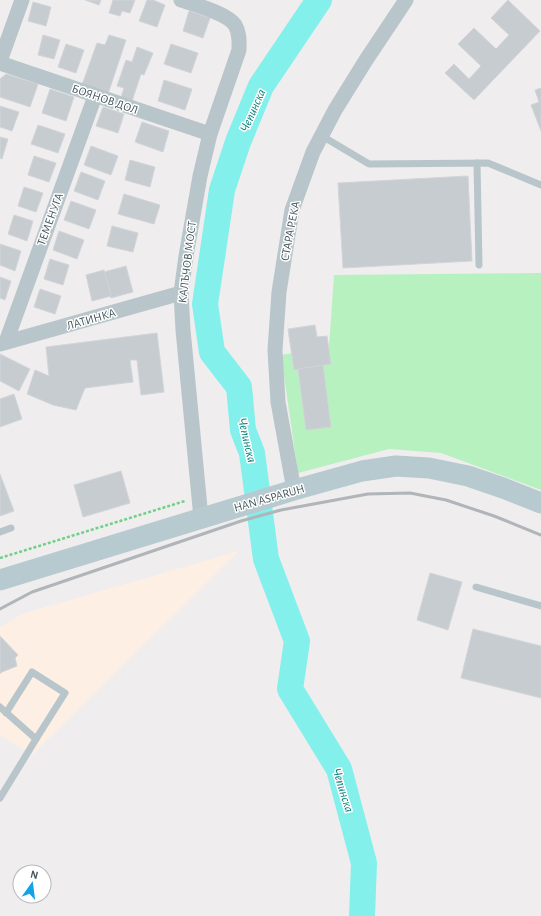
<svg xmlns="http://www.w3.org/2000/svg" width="541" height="916" font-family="'Alegreya Sans',sans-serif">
  <rect width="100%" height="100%" fill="#f0edee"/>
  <path fill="#fdefe4" d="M239,551L32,755L0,735V627L22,614Z"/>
  <path fill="#b8f1c0" d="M541,273V490L441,453L389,449L298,473L281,355L329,347L334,275Z"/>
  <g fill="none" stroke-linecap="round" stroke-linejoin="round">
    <path stroke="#83f0ec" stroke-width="26" d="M319,0L261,86L238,142L222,190L205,304L212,352L239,387L243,430L252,453L266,559L297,641L290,689L339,769L364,863L362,916"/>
  </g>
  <g fill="#c7ccd0" stroke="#d1d5d9">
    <path d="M85,0H101L99,5Z"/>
    <path d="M113,0H135L130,13L122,11L120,16L109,13Z"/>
    <path d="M147,0H153L165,5L157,27L139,21Z"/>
    <path d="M508,0L540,31L474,100L445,73L454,64L469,79L481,66L458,44L474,28L496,49L509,35L491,18Z"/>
    <path d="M33,2L51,7L46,26L28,21Z"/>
    <path d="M189,11L210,18L203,38L183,31Z"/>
    <path d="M43,35L60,40L54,59L38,55Z"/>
    <path d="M109,35L126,40L108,94L82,85L97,43L105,45Z"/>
    <path d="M66,44L84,50L76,73L58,67Z"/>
    <path d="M171,44L198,53L191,73L164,64Z"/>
    <path d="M137,47L153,53L144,75L141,74L132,101L121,97L124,88L117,86L126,60L132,62Z"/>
    <path d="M6,74L38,84L30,107L0,97V79Z"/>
    <path d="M164,80L192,89L185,110L158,101Z"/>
    <path d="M541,88V131L531,105L539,102L535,90Z"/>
    <path d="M50,89L74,97L66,121L42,113Z"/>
    <path d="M0,106L19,112L12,131L0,127Z"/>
    <path d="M103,107L124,114L118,133L96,126Z"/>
    <path d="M142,122L169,131L163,152L135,142Z"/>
    <path d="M38,125L65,134L58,153L31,144Z"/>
    <path d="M0,137L8,139L2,159L0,158Z"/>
    <path d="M91,146L118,156L111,175L84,165Z"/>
    <path d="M34,156L56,163L49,182L28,175Z"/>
    <path d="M130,160L155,167L150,187L125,180Z"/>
    <path d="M81,172L105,181L98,200L74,191Z"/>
    <path d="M468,176L472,261L343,268L338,183Z"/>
    <path d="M24,187L43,193L36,212L18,206Z"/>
    <path d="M124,194L160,205L154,224L118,214Z"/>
    <path d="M71,201L96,210L89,229L64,220Z"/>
    <path d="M14,215L33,221L27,241L8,234Z"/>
    <path d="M112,226L138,233L133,252L107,246Z"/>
    <path d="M59,231L84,240L77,259L53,250Z"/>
    <path d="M0,244L21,251L15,271L0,265Z"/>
    <path d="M50,259L69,265L63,285L44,279Z"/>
    <path d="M126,266L133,292L111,298L104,272Z"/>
    <path d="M104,270L111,296L92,301L86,275Z"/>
    <path d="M0,277L11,281L5,300L0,298Z"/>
    <path d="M40,289L61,296L55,314L34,307Z"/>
    <path d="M315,325L317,337L327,336L331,364L294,370L288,329Z"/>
    <path d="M157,333L164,392L141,395L137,360H130L133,382L85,388L76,410L53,405L27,394L35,370L49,376L46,347Z"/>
    <path d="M0,354L30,369L19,391L0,381Z"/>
    <path d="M323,365L331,427L306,430L298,369Z"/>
    <path d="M14,394L22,419L0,427V399Z"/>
    <path d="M121,471L130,503L83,517L74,485Z"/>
    <path d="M0,474L14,511L0,516Z"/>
    <path d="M430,573L462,582L448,630L417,620Z"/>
    <path d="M473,629L541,646V698L461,678Z"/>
    <path d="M0,636L18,655L15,658L17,666L2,672L0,674Z"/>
  </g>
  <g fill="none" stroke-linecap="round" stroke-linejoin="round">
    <path stroke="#6fd088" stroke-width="2.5" stroke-dasharray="3 2" stroke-linecap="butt" d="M0,558L185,501"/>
    <g stroke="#b8c6cb" stroke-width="7">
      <path d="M322,136L369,164L488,163L541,185"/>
      <path d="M477,163L479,265"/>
      <path d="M0,532L11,528"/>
      <path d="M476,587L541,606"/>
      <path d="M0,707L36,739L65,693L32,672L6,713"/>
      <path d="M0,798L36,739"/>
    </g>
    <g stroke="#b8c6cb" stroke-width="15">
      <path d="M181,0C195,5 227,13 235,25C240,33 239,42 239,50L210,134L200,176L186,256L181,293L183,330L201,518"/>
      <path d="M0,61L22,0"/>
      <path d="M0,63L210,134"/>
      <path d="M6,342L95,96"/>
      <path d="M0,344L181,293"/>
      <path d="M294,490L278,402L275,350L279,292L292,210L313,152L335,110L366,60L406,0"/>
    </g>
    <path stroke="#b7cad0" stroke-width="21" d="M0,580L294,490L362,471L396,466L429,468L468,476L503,488L541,503"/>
    <path stroke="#afb5b8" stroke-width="3" d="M0,609L32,592L241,521L281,510L368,494L410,493L446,500L494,516L541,535"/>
  </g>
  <g text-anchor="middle" stroke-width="3" stroke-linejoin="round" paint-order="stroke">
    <g font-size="12" fill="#44565b" stroke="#fff">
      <text transform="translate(105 99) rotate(19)" y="4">БОЯНОВ ДОЛ</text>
      <text transform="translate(50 219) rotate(-70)" y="4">ТЕМЕНУГА</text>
      <text transform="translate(290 231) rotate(-79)" y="4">СТАРА РЕКА</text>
      <text transform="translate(187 262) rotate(-83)" y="4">КАЛЪЧОВ МОСТ</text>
      <text transform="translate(91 319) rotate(-16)" y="4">ЛАТИНКА</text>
      <text transform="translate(269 498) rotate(-16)" y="4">HAN ASPARUH</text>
    </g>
    <g font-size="13" font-style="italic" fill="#097f7a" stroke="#fff">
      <text transform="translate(252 110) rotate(-66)" y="5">Чепинска</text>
      <text transform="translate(248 440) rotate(77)" y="5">Чепинска</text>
      <text transform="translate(344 790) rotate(73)" y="5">Чепинска</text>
    </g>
  </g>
  <g transform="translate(32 884) rotate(14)"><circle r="19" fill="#ffffff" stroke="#b4bbbd"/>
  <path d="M0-3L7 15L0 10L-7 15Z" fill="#10a3e7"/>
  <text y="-6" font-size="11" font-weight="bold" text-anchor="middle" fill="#44565b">N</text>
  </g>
</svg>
